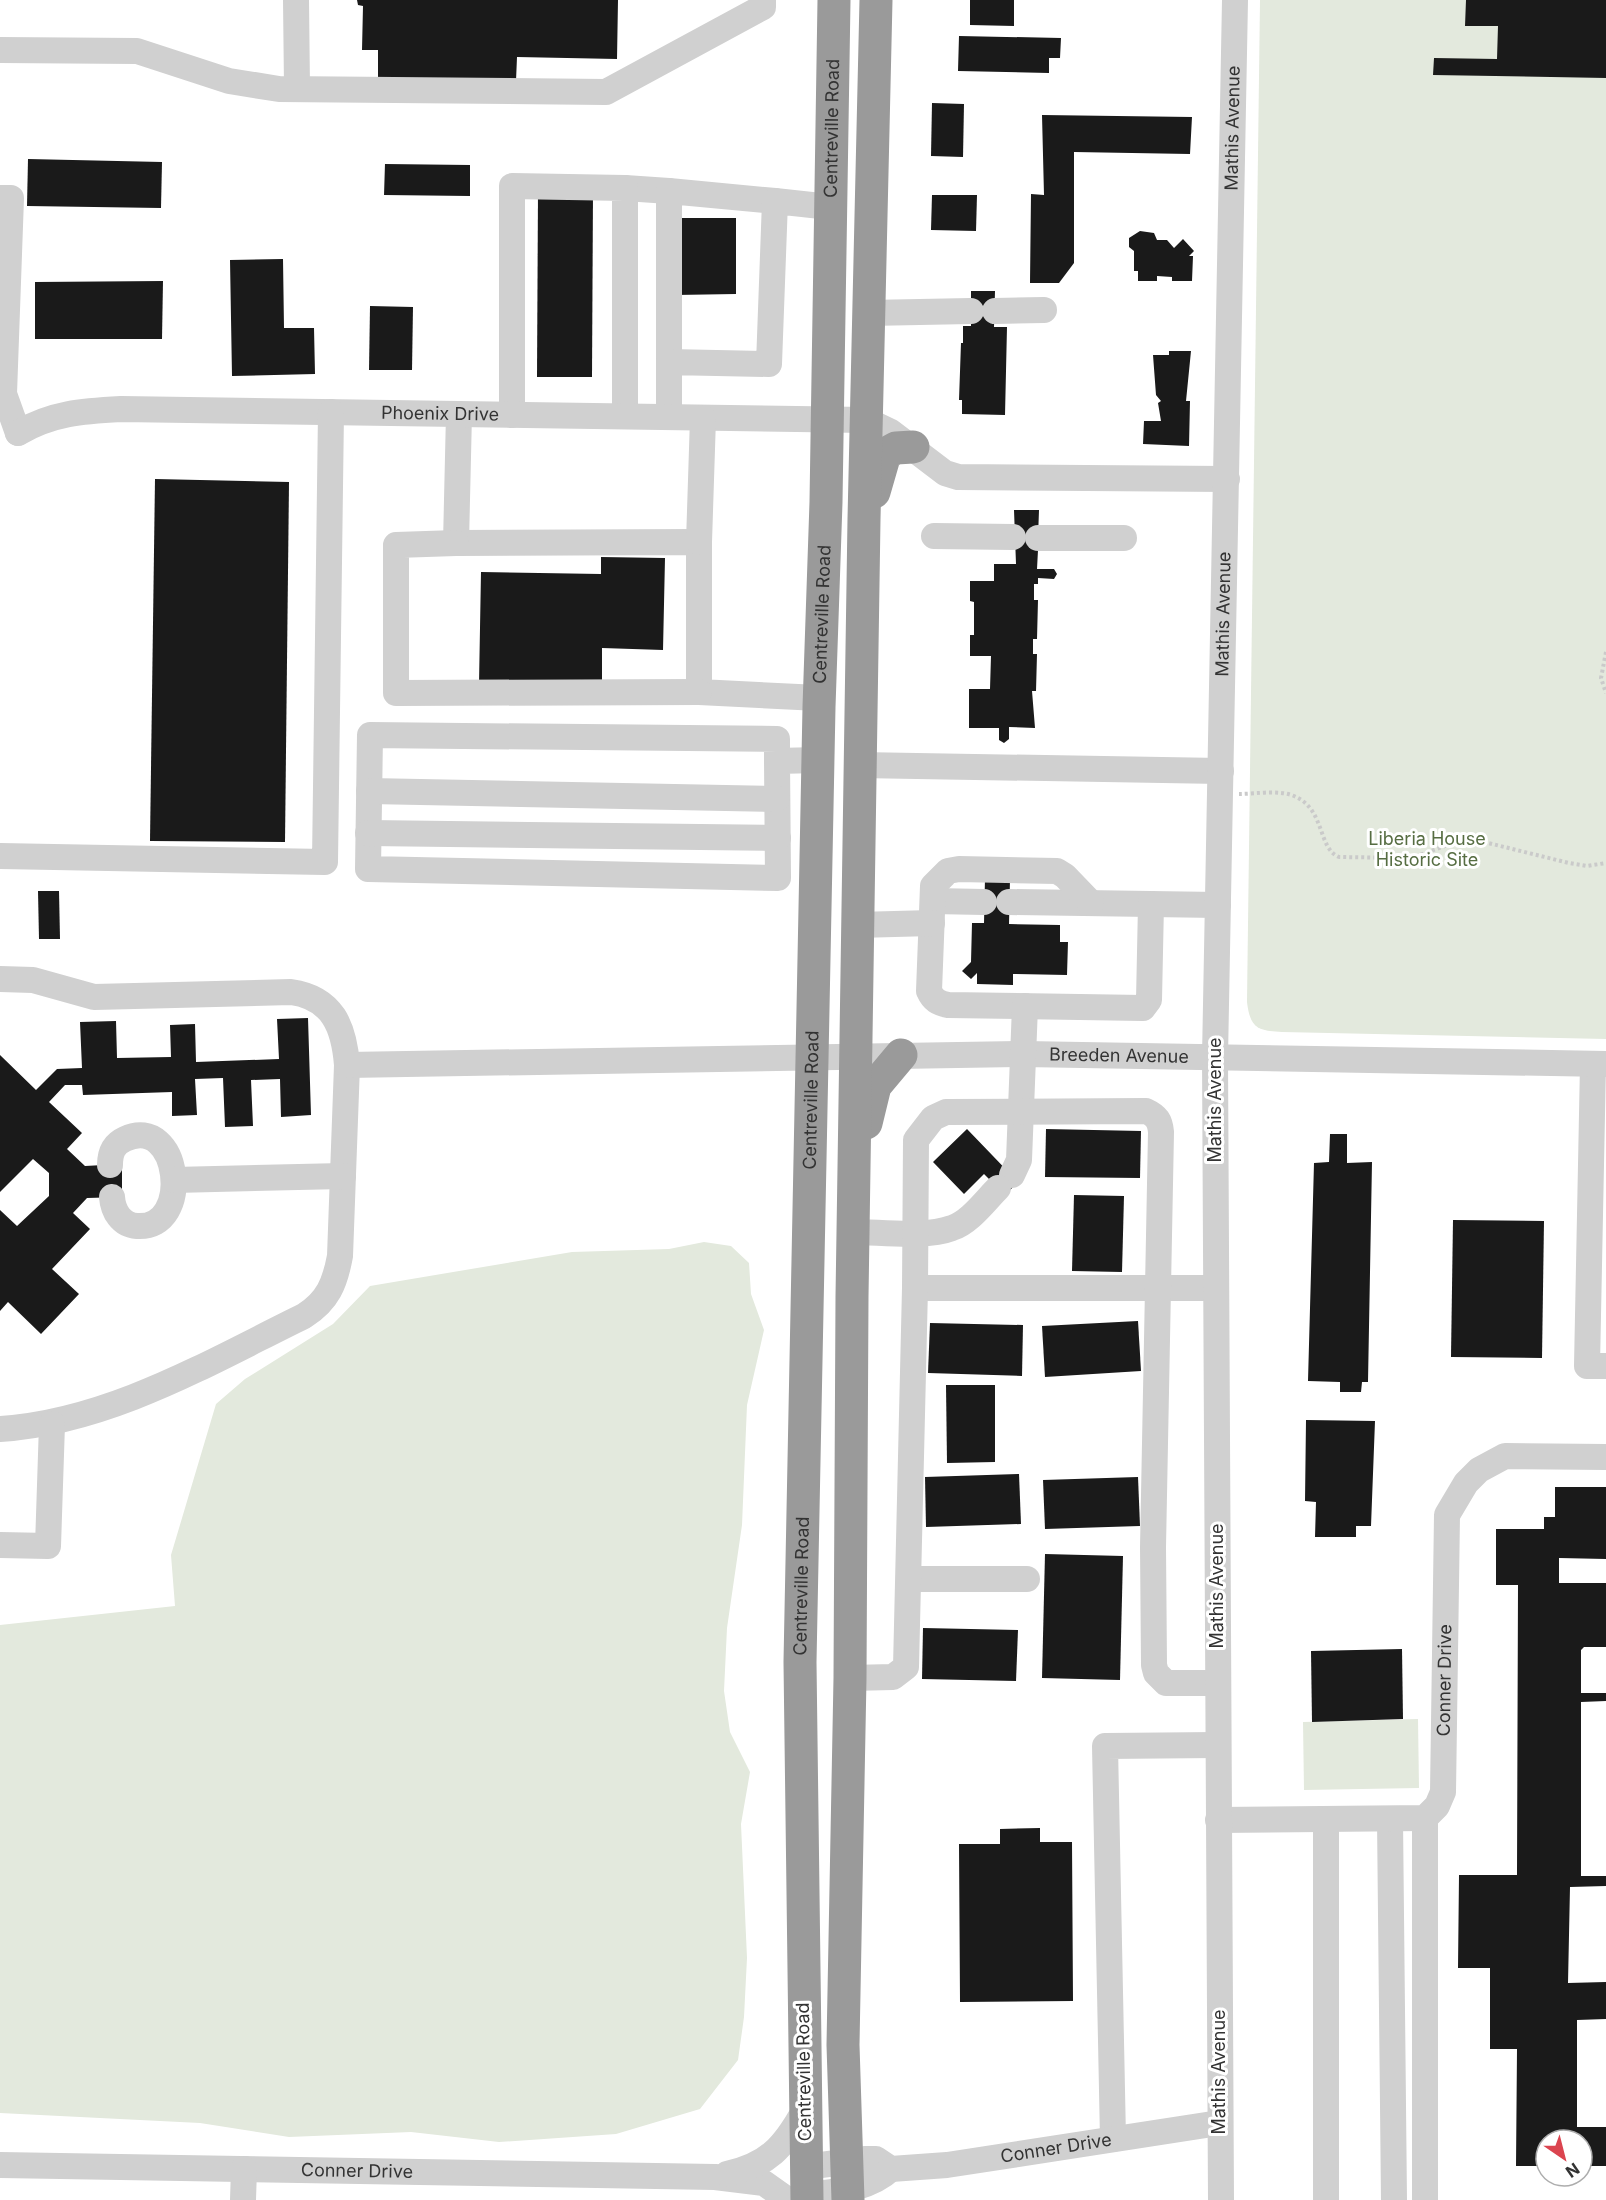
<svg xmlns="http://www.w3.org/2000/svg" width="1606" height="2200" font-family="Inter,sans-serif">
  <rect width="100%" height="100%" fill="#fff"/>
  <g fill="#e3e9dd">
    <path d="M1260,0H1606V1039L1282,1032C1258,1031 1250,1028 1247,1002Z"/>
    <path d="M704,1242L731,1246L749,1263L751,1294L764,1330L747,1405L742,1525L727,1628L724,1691L730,1732L750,1772L741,1824L747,1958L744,2017L738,2060L700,2109L616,2134L499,2142L411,2132L289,2137L200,2123L0,2113V1625L175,1606L171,1555L216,1404L245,1379L333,1324L370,1286L572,1252L669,1249Z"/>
    <path d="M1418,1719L1419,1788L1304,1790L1303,1722Z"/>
  </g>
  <g fill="#1a1a1a">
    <path d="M357,0H618L617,59L517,57L516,81L378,78V50H362L363,6L358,5Z"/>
    <path d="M970,0H1014V26L970,25Z"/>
    <path d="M1466,0H1606V78L1433,75L1434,58L1497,59L1498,26H1465Z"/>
    <path d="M959,36L1061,38L1060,58H1049V73L958,71Z"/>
    <path d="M932,103L964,104L963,157L931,156Z"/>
    <path d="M1042,115L1192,117L1190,154L1074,152V263L1059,283H1030L1031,194L1044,195Z"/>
    <path d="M28,159L162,162L161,208L27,206Z"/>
    <path d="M385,164L470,165V196L384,195Z"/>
    <path d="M538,192H593L592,377H537Z"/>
    <path d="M932,195H977L976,231L931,230Z"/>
    <path d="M675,218H736V294L675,295Z"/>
    <path d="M1140,231L1154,233L1157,240H1167L1174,248L1183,239L1194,251L1189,256H1193L1192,281H1172V277L1157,276V281H1138V271H1134V251L1129,247V238Z"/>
    <path d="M283,259L284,328H314L315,374L232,376L230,260Z"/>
    <path d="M163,281L162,339H35V282Z"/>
    <path d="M971,291H995L994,327H1007L1005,415L962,414V400H959L961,343H963V326H971Z"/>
    <path d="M370,306L413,307L412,370H369Z"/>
    <path d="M1169,351H1191L1186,401H1190L1189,446L1143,444L1144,421H1161L1158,403L1161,401L1156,395L1153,355H1169Z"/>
    <path d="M155,479L289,482L285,842L150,841Z"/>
    <path d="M1014,510H1039L1038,538H1035V550H1038L1037,569H1054L1057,574L1054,579L1038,578V584H1034V600H1038L1037,639H1033V654H1037L1036,691H1032L1035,728L1009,727V739L1004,743L999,740V728H969V689H990L991,656H970V635H974V602L970,601V581H994V564H1016Z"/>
    <path d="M601,557L665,558L663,650L602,648V686L479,684L481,572L601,574Z"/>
    <path d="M985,878L1010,879L1009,924L1060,925V942H1068L1067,975L1013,974V985L977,984V973L971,979L962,971L971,962L972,923H984Z"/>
    <path d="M38,891H59L60,939H39Z"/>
    <path d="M308,1018L311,1115L281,1117L280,1079L251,1080L253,1126L225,1127L223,1078L195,1079L197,1115L172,1116V1092L83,1095L82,1085H65L49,1102L82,1133L67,1149L85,1166L122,1164V1197L87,1198L73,1213L90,1229L52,1269L79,1294L41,1334L8,1302L0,1311V1210L17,1226L49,1196V1173L33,1159L0,1192V1055L36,1090L57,1069L82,1068L80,1022L116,1021L117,1058L171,1057L170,1025L195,1024L196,1062L279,1059L277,1019Z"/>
    <path d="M967,1129L1018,1182L1005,1195L984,1174L964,1194L933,1162Z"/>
    <path d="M1046,1129L1141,1131L1140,1178L1045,1177Z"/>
    <path d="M1330,1134H1347V1163L1372,1162L1368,1382H1362L1361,1392H1340V1382L1308,1381L1314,1163L1329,1162Z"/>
    <path d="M1074,1195L1124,1196L1122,1272L1072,1271Z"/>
    <path d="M1453,1220L1544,1221L1542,1358L1451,1357Z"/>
    <path d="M1138,1321L1141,1371L1045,1377L1042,1326Z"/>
    <path d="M930,1323L1023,1325L1022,1376L928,1373Z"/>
    <path d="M946,1385H995V1462L947,1463Z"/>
    <path d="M1306,1420L1375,1421L1371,1526H1356V1537H1315L1316,1502L1305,1501Z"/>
    <path d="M1019,1474L1021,1524L926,1527L925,1477Z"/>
    <path d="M1138,1477L1140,1526L1045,1529L1043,1480Z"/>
    <path d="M1555,1487H1606V1559L1559,1558V1583H1606V1647H1584L1581,1650V1693H1606V1701L1581,1702V1876H1606V1886L1570,1887L1568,1983L1606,1982V2019L1577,2020V2127H1606V2166H1582V2140H1546V2166H1516L1517,2049H1490V1968H1458L1459,1875H1517L1518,1585H1496V1529H1544V1517H1555Z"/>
    <path d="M1045,1554L1123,1556L1120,1680L1042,1678Z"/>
    <path d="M923,1628L1018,1630L1016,1681L922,1679Z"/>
    <path d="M1402,1649L1403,1719L1312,1722L1311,1651Z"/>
    <path d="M1040,1828V1842H1072L1073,2001L960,2002L959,1844H1000V1829Z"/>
  </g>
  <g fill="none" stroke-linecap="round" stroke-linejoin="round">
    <g stroke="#cacaca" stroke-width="4" stroke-dasharray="3 3" stroke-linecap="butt">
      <path d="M1606,652L1601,678L1606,693"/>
      <path d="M1239,794C1256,794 1281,789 1296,797C1325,810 1318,849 1339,857L1411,858L1468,838L1569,863L1587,866L1606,863"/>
    </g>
    <g stroke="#d0d0d0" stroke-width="26">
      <path d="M296,0L297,87"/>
      <path d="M0,50L137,51L229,81L279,89L606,92L763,7V0"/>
      <path d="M625,188L669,191"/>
      <path d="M0,198H11L4,394L18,433"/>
      <path d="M995,311L1044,310"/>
      <path d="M868,313L971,311"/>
      <path d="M669,362V191L775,201"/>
      <path d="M459,414L456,543L699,542V692L819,698"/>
      <path d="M512,415V186L625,188V416"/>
      <path d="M669,417V362L769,364L775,201L830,207"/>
      <path id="s1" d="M18,433C52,413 83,411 121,409L866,420L891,432L945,473L958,477L1227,479"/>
      <path d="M934,536L1013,537"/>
      <path d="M1038,538H1124"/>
      <path d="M699,542L703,418"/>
      <path d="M456,543L396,545V693L699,692"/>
      <path d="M777,761L778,878L368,869L370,735L777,739V761L818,760"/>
      <path d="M859,765L1221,771"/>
      <path d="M369,791L777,799"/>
      <path d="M368,833L778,838"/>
      <path d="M0,856L325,862L331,412"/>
      <path d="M933,901L984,902"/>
      <path d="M1009,902L1218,905"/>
      <path d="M1091,903L1065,876L1057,871L959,869L948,871L933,886L929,991C933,1000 938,1003 948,1005L1143,1008L1149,1000L1151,904"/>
      <path d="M857,925L932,923"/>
      <path d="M0,979L33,980L94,997L291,992C333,998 344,1027 347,1065L340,1256C335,1283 328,1301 304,1316C208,1363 109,1422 0,1429"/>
      <path d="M1593,1064L1587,1366H1606"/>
      <path id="s2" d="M347,1065L1024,1054L1606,1064"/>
      <path d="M110,1165C110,1152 114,1144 125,1139C180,1113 194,1230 137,1226C121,1225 113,1211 112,1197"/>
      <path d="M1012,1175L1019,1160L1025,1006"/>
      <path d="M174,1180L343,1176"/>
      <path d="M853,1232C881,1232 926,1238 952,1228C970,1222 985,1201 998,1188"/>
      <path d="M915,1288H1216"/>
      <path d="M0,1545L48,1546L52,1424"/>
      <path d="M909,1579H1027"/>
      <path d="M850,1678L893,1677L906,1667L915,1288L916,1140L933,1118L946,1112L1146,1111C1157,1116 1160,1121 1161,1132L1153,1547L1154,1665L1156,1673L1166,1683H1217"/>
      <path d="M1425,1818V2200"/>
      <path d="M1390,1819L1394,2200"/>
      <path id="s3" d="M1218,1820L1425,1818L1437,1806L1443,1792L1447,1515L1466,1483L1479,1470L1505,1456L1606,1457"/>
      <path d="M1326,1820V2200"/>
      <path d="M1113,2139L1105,1746L1217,1745"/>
      <path id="s4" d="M0,2165L715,2177L764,2183L788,2200"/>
      <path id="s5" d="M806,2167L866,2159H876L891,2169L947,2165L1219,2123"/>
      <path d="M727,2174C768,2165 784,2147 804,2111"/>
      <path d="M807,2195C837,2191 868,2190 891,2169"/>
      <path d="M243,2200L244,2169"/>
      <path id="s6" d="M1221,2200L1215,1057L1235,0"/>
    </g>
    <g stroke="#9a9a9a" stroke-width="33">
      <path d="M874,492L885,454L896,448L913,447"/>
      <path d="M866,1123L875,1086L901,1055"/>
      <path id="s7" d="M807,2200L800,1662L819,707L826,502L834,0"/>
      <path d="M848,2200L843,2045L850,1678L852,1297L864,519L876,0"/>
    </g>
  </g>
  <g text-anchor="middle" stroke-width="6" stroke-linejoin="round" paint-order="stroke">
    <g font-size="18" fill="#333" stroke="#fff">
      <text dy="6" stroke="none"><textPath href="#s7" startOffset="2072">Centreville Road</textPath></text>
      <text dy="6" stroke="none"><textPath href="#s6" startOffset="2072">Mathis Avenue</textPath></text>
      <text dy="6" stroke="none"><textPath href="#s1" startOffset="426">Phoenix Drive</textPath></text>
      <text dy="6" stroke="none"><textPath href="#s7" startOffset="1586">Centreville Road</textPath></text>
      <text dy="6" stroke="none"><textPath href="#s6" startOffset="1586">Mathis Avenue</textPath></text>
      <text dy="6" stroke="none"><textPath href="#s2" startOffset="772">Breeden Avenue</textPath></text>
      <text dy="6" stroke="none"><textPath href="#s7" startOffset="1100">Centreville Road</textPath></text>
      <text transform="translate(1215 1100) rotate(-90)" y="6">Mathis Avenue</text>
      <text dy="6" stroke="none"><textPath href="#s7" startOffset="614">Centreville Road</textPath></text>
      <text transform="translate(1217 1586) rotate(-90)" y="6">Mathis Avenue</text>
      <text dy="6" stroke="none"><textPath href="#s3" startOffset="351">Conner Drive</textPath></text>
      <text transform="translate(804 2072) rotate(-91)" y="6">Centreville Road</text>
      <text transform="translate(1219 2072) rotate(-90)" y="6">Mathis Avenue</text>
      <text dy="6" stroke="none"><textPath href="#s5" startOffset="255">Conner Drive</textPath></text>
      <text dy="6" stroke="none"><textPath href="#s4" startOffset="357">Conner Drive</textPath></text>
    </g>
    <g font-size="18" fill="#566d42" stroke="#fff">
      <text x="1427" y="845">Liberia House<tspan x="1427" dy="21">Historic Site</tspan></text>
    </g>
  </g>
  <g transform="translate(1564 2158) rotate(145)"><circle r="28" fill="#ffffff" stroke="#adadad" stroke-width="1.5"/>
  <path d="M0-4.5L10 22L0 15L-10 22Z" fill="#db444f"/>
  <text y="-9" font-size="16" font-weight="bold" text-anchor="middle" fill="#333333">N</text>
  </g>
</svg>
